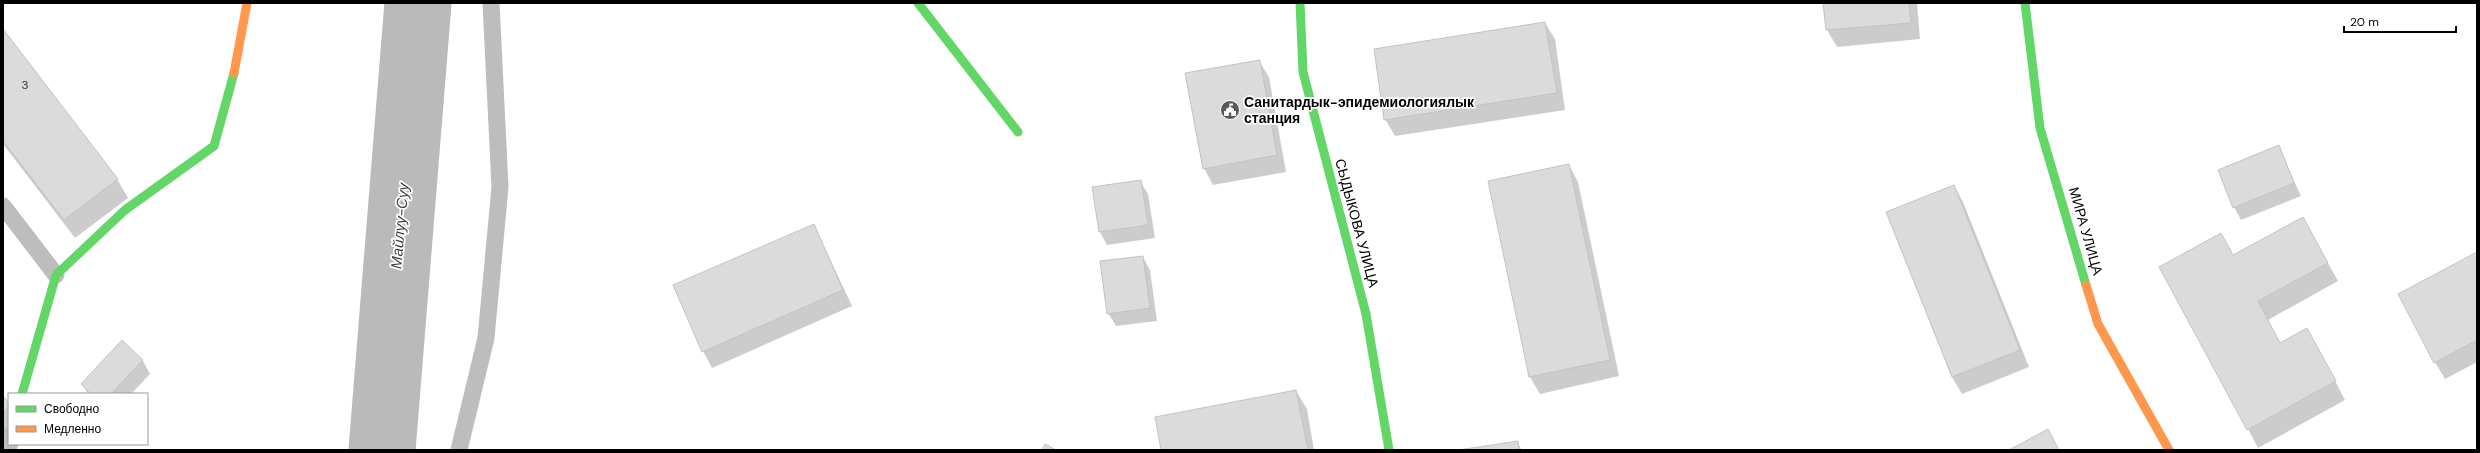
<svg xmlns="http://www.w3.org/2000/svg" width="2480" height="453" font-family="'DM Sans',sans-serif">
  <rect width="100%" height="100%" fill="#fff"/>
  <g fill="#0003">
    <path d="M1824,3H1917L1920,39L1837,47L1827,30Z"/>
    <path d="M1545,23L1555,39L1565,110L1395,136L1385,119Z"/>
    <path d="M3,31L117,179L128,198L75,238L3,144Z"/>
    <path d="M1259,61L1269,77L1286,172L1213,185L1204,168Z"/>
    <path d="M2278,146L2301,196L2241,220L2234,207Z"/>
    <path d="M1569,165L1578,182L1619,376L1540,394L1530,377L1489,182Z"/>
    <path d="M1140,181L1148,194L1155,238L1107,245L1100,232L1093,188Z"/>
    <path d="M1954,186L1963,202L2029,367L1962,394L1952,377L1887,213Z"/>
    <path d="M814,225L852,306L712,368L703,351Z"/>
    <path d="M2313,236L2338,281L2268,320L2281,344L2318,348L2345,400L2258,448L2248,429L2233,256Z"/>
    <path d="M2477,253V362L2445,379L2435,362Z"/>
    <path d="M1143,257L1150,270L1157,321L1116,326L1108,313Z"/>
    <path d="M122,341L143,361L150,374L131,394H88L82,384Z"/>
    <path d="M1296,391L1307,409L1314,450H1162Z"/>
    <path d="M3,397L9,404V432L3,437Z"/>
    <path d="M1517,442L1522,450H1465Z"/>
  </g>
  <g fill="none" stroke-linecap="round" stroke-linejoin="round">
    <path stroke="#bababa" stroke-width="67" d="M382,450L418,3"/>
  </g>
  <g fill="#dbdbdb" stroke="#c3c3c3">
    <path d="M1823,3H1909L1911,23L1826,30Z"/>
    <path d="M1545,22L1557,93L1384,120L1374,49Z"/>
    <path d="M3,29L118,179L64,220L3,141Z"/>
    <path d="M1260,60L1277,155L1203,169L1185,73Z"/>
    <path d="M2279,145L2294,183L2233,208L2218,170Z"/>
    <path d="M1569,164L1610,360L1529,377L1488,181Z"/>
    <path d="M1141,180L1148,225L1099,232L1092,187Z"/>
    <path d="M1954,185L2020,350L1952,377L1886,212Z"/>
    <path d="M2303,217L2328,263L2258,301L2280,343L2307,328L2336,381L2247,430L2159,267L2221,233L2233,255Z"/>
    <path d="M814,224L843,290L702,352L673,285Z"/>
    <path d="M2477,252V340L2434,363L2398,294Z"/>
    <path d="M1143,256L1150,308L1107,314L1100,261Z"/>
    <path d="M122,340L143,360L111,394H91L81,384Z"/>
    <path d="M1296,390L1308,450H1161L1155,417Z"/>
    <path d="M3,396L9,403V407L3,412Z"/>
    <path d="M2048,429L2059,450H2009Z"/>
    <path d="M1518,441L1519,450H1458Z"/>
    <path d="M1045,444L1056,450H1042Z"/>
  </g>
  <g fill="none" stroke-linecap="round" stroke-linejoin="round">
    <g stroke="#bdbdbd" stroke-width="17">
      <path d="M3,206L56,275"/>
      <path d="M459,450L486,338L500,187L491,3"/>
    </g>
    <path stroke="#bdbdbd" stroke-width="22" d="M5,450L9,438"/>
    <g stroke="#63d668" stroke-width="9">
      <path d="M918,3L1018,132"/>
      <path d="M1300,3L1303,72L1366,314L1389,450"/>
      <path d="M2025,3L2040,128L2086,285"/>
      <path d="M22,394L56,275L125,210L214,146L234,73"/>
    </g>
    <g stroke="#ff974d" stroke-width="9">
      <path d="M234,73L247,3"/>
      <path d="M2086,285L2098,324L2169,450"/>
    </g>
  </g>
  <defs>
    <symbol id="civic-disc" viewBox="-11 -11 22 22"><circle r="9.5" fill="#595959" stroke="#fff"/><path d="M-.6-6.5H3V-4.5H.6V-3L4-1V1h2V6H-6V1h2V-1L-.6-3ZM-1.2 2.5V6h2.4V2.5Z" fill="#fff"/></symbol>
  </defs>
  <g fill-rule="evenodd">
    <use href="#civic-disc" x="1219" y="99" width="22" height="22"/>
  </g>
  <g text-anchor="middle" stroke-width="3.5" stroke-linejoin="round" paint-order="stroke">
    <g font-size="12" fill="#373737">
      <text x="25" y="89">3</text>
    </g>
    <g font-size="14" font-weight="bold" fill="#000" stroke="#fff" text-anchor="start">
      <text x="1244" y="107">Санитардык-эпидемиологиялык<tspan x="1244" dy="16">станция</tspan></text>
    </g>
    <g font-size="14" fill="#000" stroke="#fff">
      <text transform="translate(1357 223) rotate(75)" y="5">СЫДЫКОВА УЛИЦА</text>
      <text transform="translate(2086 231) rotate(74)" y="5">МИРА УЛИЦА</text>
    </g>
    <g font-size="15" font-style="italic" fill="#3d3d3d" stroke="#fff">
      <text transform="translate(400 226) rotate(-85)" y="5">Майлуу-Суу</text>
    </g>
  </g>
  <rect width="2480" height="453" fill="none" stroke="#000000" stroke-width="8"/>
  <rect x="8" y="393" width="140" height="52" fill="#ffffff" stroke="#999999"/>
  <rect x="16" y="406" width="20" height="6" fill="#63d668" stroke="#999999"/>
  <text x="44" y="413" font-size="12" fill="#000000">Свободно</text>
  <rect x="16" y="426" width="20" height="6" fill="#ff974d" stroke="#999999"/>
  <text x="44" y="433" font-size="12" fill="#000000">Медленно</text>
  <path d="M2344 26v6h112v-6" fill="none" stroke="#000000" stroke-width="2"/>
  <text x="2350" y="26" font-size="12" fill="#000000" stroke="#ffffff" stroke-width="3" paint-order="stroke">20 m</text>
</svg>
